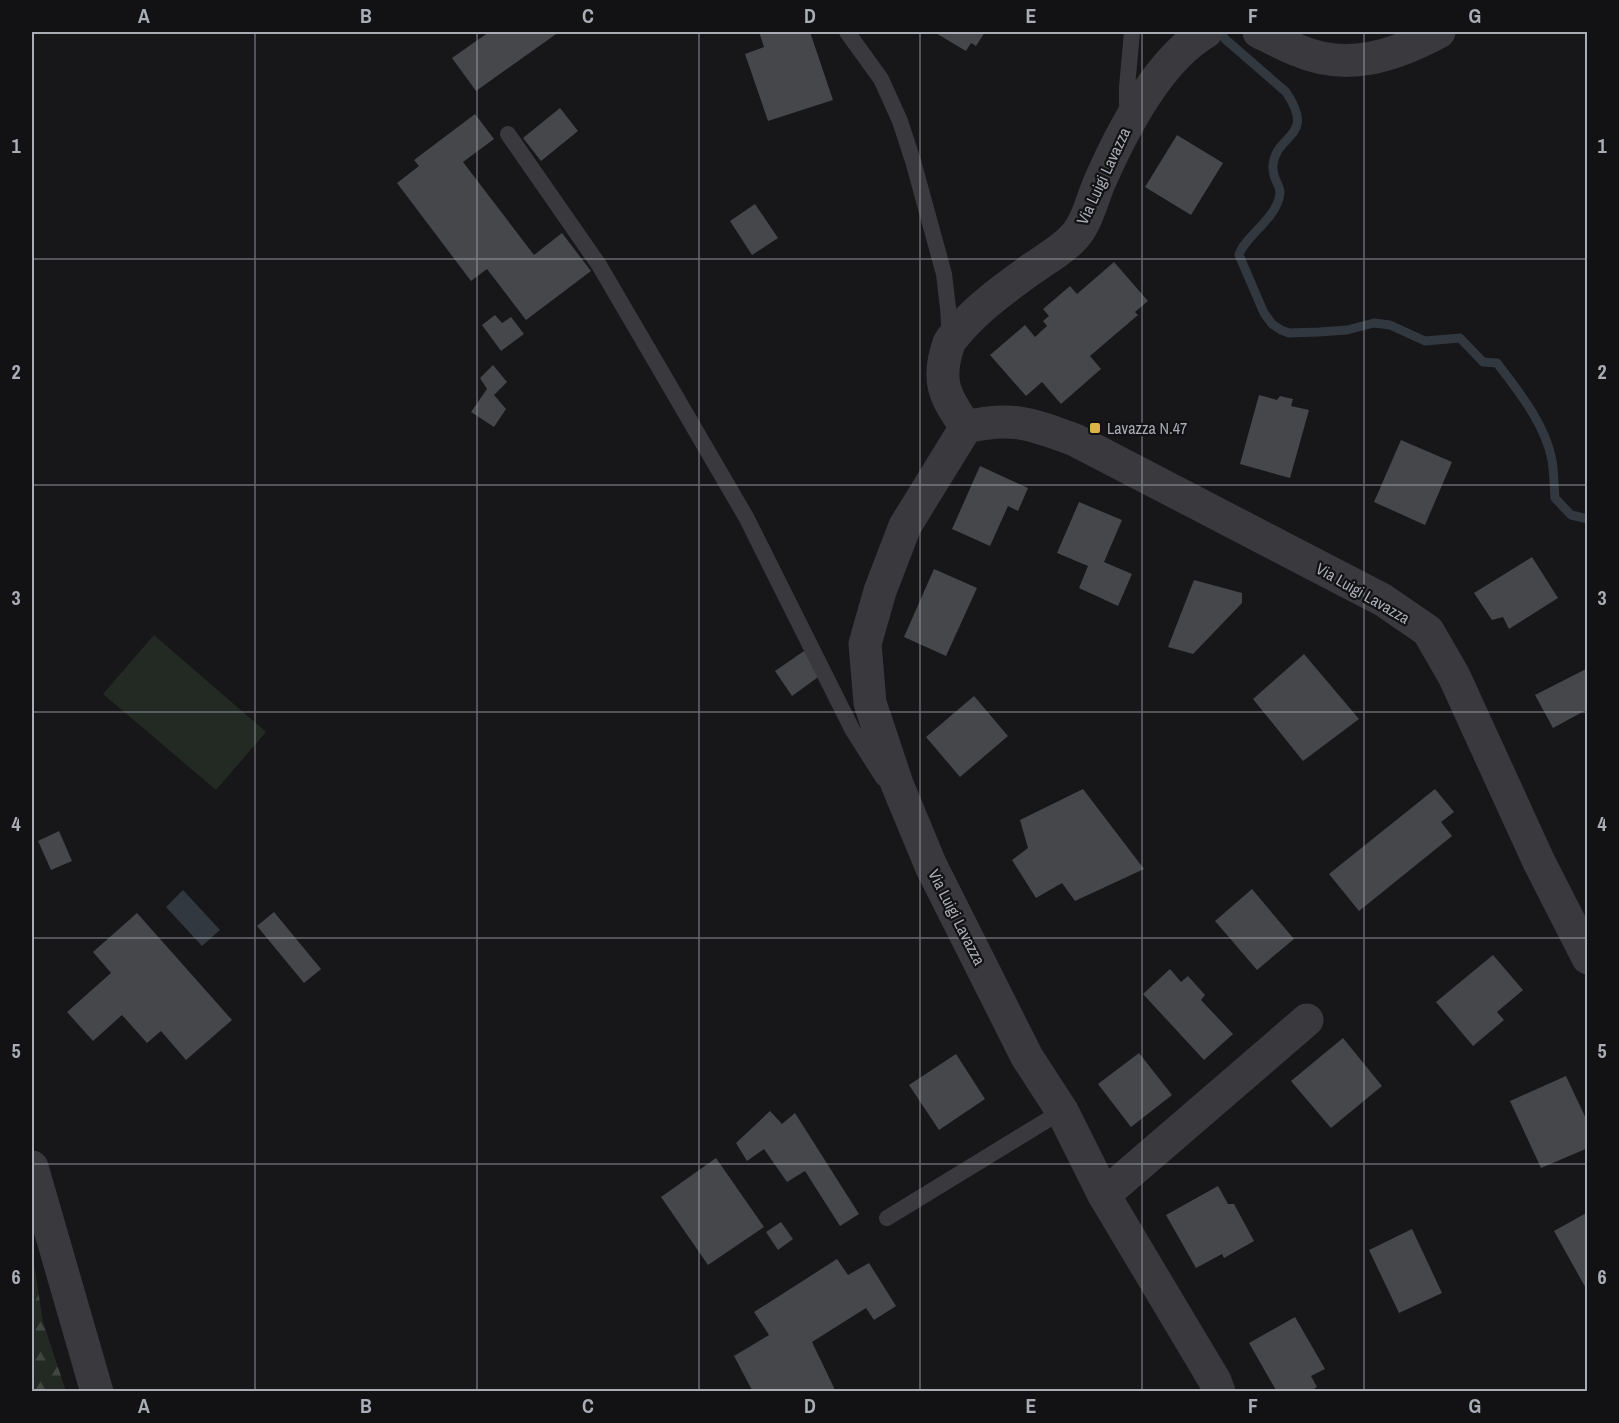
<svg xmlns="http://www.w3.org/2000/svg" width="1619" height="1423" font-family="'Archivo Narrow',sans-serif">
  <defs>
    <pattern id="forest-firs" width="22" height="20" patternUnits="userSpaceOnUse" patternTransform="scale(1.5)"><rect width="22" height="20" fill="#232a24"/><path d="M5 1l3.5 6h-7zM16 11l3.5 6h-7z" fill="#404642"/></pattern>
  </defs>
  <rect width="100%" height="100%" fill="#171618"/>
  <path fill="#232a24" d="M154,635L266,732L216,790L103,694Z"/>
  <path fill="url(#forest-firs)" d="M32,1251L43,1322L66,1391H32Z"/>
  <path fill="#31383f" d="M183,890L220,930L202,946L166,907Z"/>
  <g fill="none" stroke-linecap="round" stroke-linejoin="round">
    <path stroke="#31383f" stroke-width="9" d="M1221,32L1225,39L1286,92C1317,138 1276,133 1273,165C1271,185 1288,184 1275,208C1267,224 1243,240 1239,255L1264,313L1272,324L1281,330L1289,333L1319,332L1347,330L1374,323L1390,325L1425,341L1460,338L1483,362L1497,363C1519,392 1545,424 1552,460C1554,473 1554,485 1555,498L1571,515L1588,519"/>
  </g>
  <g fill="#46474a">
    <path d="M489,32H559L476,91L452,58Z"/>
    <path d="M759,32H810L833,100L768,121L745,54L764,47Z"/>
    <path d="M934,32H985L976,46L971,43L966,51Z"/>
    <path d="M560,108L578,131L541,161L523,138Z"/>
    <path d="M475,114L494,139L463,162L534,255L562,233L591,271L526,320L487,269L471,281L397,183L419,166L414,160Z"/>
    <path d="M1177,135L1223,163L1191,215L1145,187Z"/>
    <path d="M755,204L778,238L752,255L730,221Z"/>
    <path d="M1114,262L1148,301L1135,312L1138,315L1090,356L1101,369L1061,404L1042,382L1026,396L990,355L1025,325L1035,337L1047,326L1043,321L1049,316L1043,309L1070,286L1077,294Z"/>
    <path d="M495,315L502,323L511,317L524,334L501,351L482,325Z"/>
    <path d="M493,365L507,382L494,395L506,409L494,427L471,412L487,389L480,378Z"/>
    <path d="M1259,395L1277,400L1280,396L1293,399L1291,406L1309,410L1290,478L1240,464Z"/>
    <path d="M1401,440L1452,462L1425,525L1374,502Z"/>
    <path d="M980,466L1028,488L1018,511L1008,506L990,546L952,529Z"/>
    <path d="M1079,502L1122,520L1104,562L1132,574L1118,606L1079,588L1088,566L1057,553Z"/>
    <path d="M1532,557L1558,598L1509,629L1503,617L1492,620L1474,593Z"/>
    <path d="M934,569L977,588L946,656L904,637Z"/>
    <path d="M1194,580L1242,593V603L1193,654L1168,647Z"/>
    <path d="M804,651L821,675L792,696L775,671Z"/>
    <path d="M1304,654L1359,719L1303,761L1253,699Z"/>
    <path d="M1588,668V709L1553,728L1535,695Z"/>
    <path d="M974,696L1008,736L960,777L926,737Z"/>
    <path d="M1083,789L1144,869L1075,901L1062,883L1036,898L1012,860L1028,848L1020,820Z"/>
    <path d="M1435,789L1454,812L1441,822L1452,836L1359,911L1329,874Z"/>
    <path d="M59,831L72,861L51,870L38,841Z"/>
    <path d="M1252,889L1294,939L1257,970L1215,921Z"/>
    <path d="M274,912L321,969L304,983L257,926Z"/>
    <path d="M137,913L232,1020L186,1060L161,1031L147,1043L122,1015L93,1041L67,1012L111,973L93,952Z"/>
    <path d="M1493,955L1523,990L1497,1012L1504,1020L1473,1046L1436,1002Z"/>
    <path d="M1170,969L1181,982L1188,976L1205,995L1201,1000L1233,1034L1204,1060L1143,994Z"/>
    <path d="M1343,1038L1382,1086L1331,1128L1291,1081Z"/>
    <path d="M1139,1053L1172,1095L1131,1127L1098,1084Z"/>
    <path d="M956,1054L985,1099L939,1130L909,1085Z"/>
    <path d="M1566,1076L1588,1123V1148L1541,1168L1510,1101Z"/>
    <path d="M770,1111L782,1124L795,1113L859,1214L840,1226L805,1171L787,1182L764,1149L747,1161L736,1143Z"/>
    <path d="M716,1158L764,1227L708,1265L661,1197Z"/>
    <path d="M1218,1186L1228,1204H1234L1254,1241L1224,1258L1222,1254L1196,1268L1166,1215Z"/>
    <path d="M1588,1212V1292L1554,1231Z"/>
    <path d="M781,1222L793,1239L778,1250L766,1232Z"/>
    <path d="M1412,1229L1442,1293L1399,1313L1369,1250Z"/>
    <path d="M837,1259L848,1275L869,1263L896,1306L874,1320L866,1308L812,1342L836,1392H753L734,1356L769,1335L754,1312Z"/>
    <path d="M1295,1317L1325,1369L1311,1376L1317,1387L1309,1392H1277L1249,1343Z"/>
  </g>
  <g fill="none" stroke-linecap="round" stroke-linejoin="round">
    <g stroke="#3a3a3e" stroke-width="16">
      <path d="M847,32L881,79L900,121L913,161L944,274L948,308L950,339"/>
      <path d="M1127,116V87L1132,32"/>
      <path d="M508,134L599,265L654,359L746,517L852,729L883,778"/>
      <path d="M887,1218L1062,1111"/>
    </g>
    <g stroke="#3a3a3e" stroke-width="33">
      <path d="M1259,32C1272,38 1284,45 1297,50C1347,72 1394,56 1439,32"/>
      <path d="M966,427C944,396 936,380 949,343C951,338 956,334 960,329C980,306 1008,286 1033,268C1046,259 1062,250 1073,238C1087,224 1092,199 1100,181C1122,131 1158,60 1206,32"/>
      <path d="M32,1167L97,1392"/>
      <path d="M1104,1195L1307,1020"/>
      <path d="M1219,1392L1215,1381L1104,1195L1062,1111L1027,1057L931,866L897,784L870,703L865,644L880,591L905,526L966,427C1013,416 1031,424 1075,440L1383,600L1428,631L1454,676L1539,862L1588,958"/>
    </g>
  </g>
  <path fill="none" stroke="#aaadb6" stroke-width="1.5" stroke-opacity="0.55" d="M255,32V1392M477,32V1392M699,32V1392M920,32V1392M1142,32V1392M1364,32V1392M32,259H1588M32,485H1588M32,712H1588M32,938H1588M32,1164H1588"/>
  <rect fill="#dcb54a" stroke="#121113" stroke-width="2" x="1089" y="422" width="12" height="12" rx="3"/>
  <g text-anchor="middle" stroke-width="4.5" stroke-linejoin="round" paint-order="stroke">
    <g font-size="16" fill="#aaadb6" stroke="#121113">
      <text transform="translate(1103 176) rotate(-65)" y="6">Via Luigi Lavazza</text>
      <text transform="translate(1363 593) rotate(30)" y="6">Via Luigi Lavazza</text>
      <text transform="translate(957 917) rotate(63)" y="6">Via Luigi Lavazza</text>
    </g>
    <g font-size="16" fill="#aaadb6" stroke="#121113" text-anchor="start">
      <text x="1107" y="434">Lavazza N.47</text>
    </g>
  </g>
  <rect width="1619" height="1423" fill="none" stroke="#121113" stroke-width="66"/>
  <rect x="33" y="33" width="1553" height="1357" fill="none" stroke="#aaadb6" stroke-width="2"/>
  <g font-size="20" text-anchor="middle" font-weight="bold" fill="#aaadb6">
    <text x="144" y="23">A</text>
    <text x="366" y="23">B</text>
    <text x="588" y="23">C</text>
    <text x="810" y="23">D</text>
    <text x="1031" y="23">E</text>
    <text x="1253" y="23">F</text>
    <text x="1475" y="23">G</text>
    <text x="16" y="153">1</text>
    <text x="1602" y="153">1</text>
    <text x="16" y="379">2</text>
    <text x="1602" y="379">2</text>
    <text x="16" y="605">3</text>
    <text x="1602" y="605">3</text>
    <text x="16" y="831">4</text>
    <text x="1602" y="831">4</text>
    <text x="16" y="1058">5</text>
    <text x="1602" y="1058">5</text>
    <text x="16" y="1284">6</text>
    <text x="1602" y="1284">6</text>
    <text x="144" y="1413">A</text>
    <text x="366" y="1413">B</text>
    <text x="588" y="1413">C</text>
    <text x="810" y="1413">D</text>
    <text x="1031" y="1413">E</text>
    <text x="1253" y="1413">F</text>
    <text x="1475" y="1413">G</text>
  </g>
</svg>
